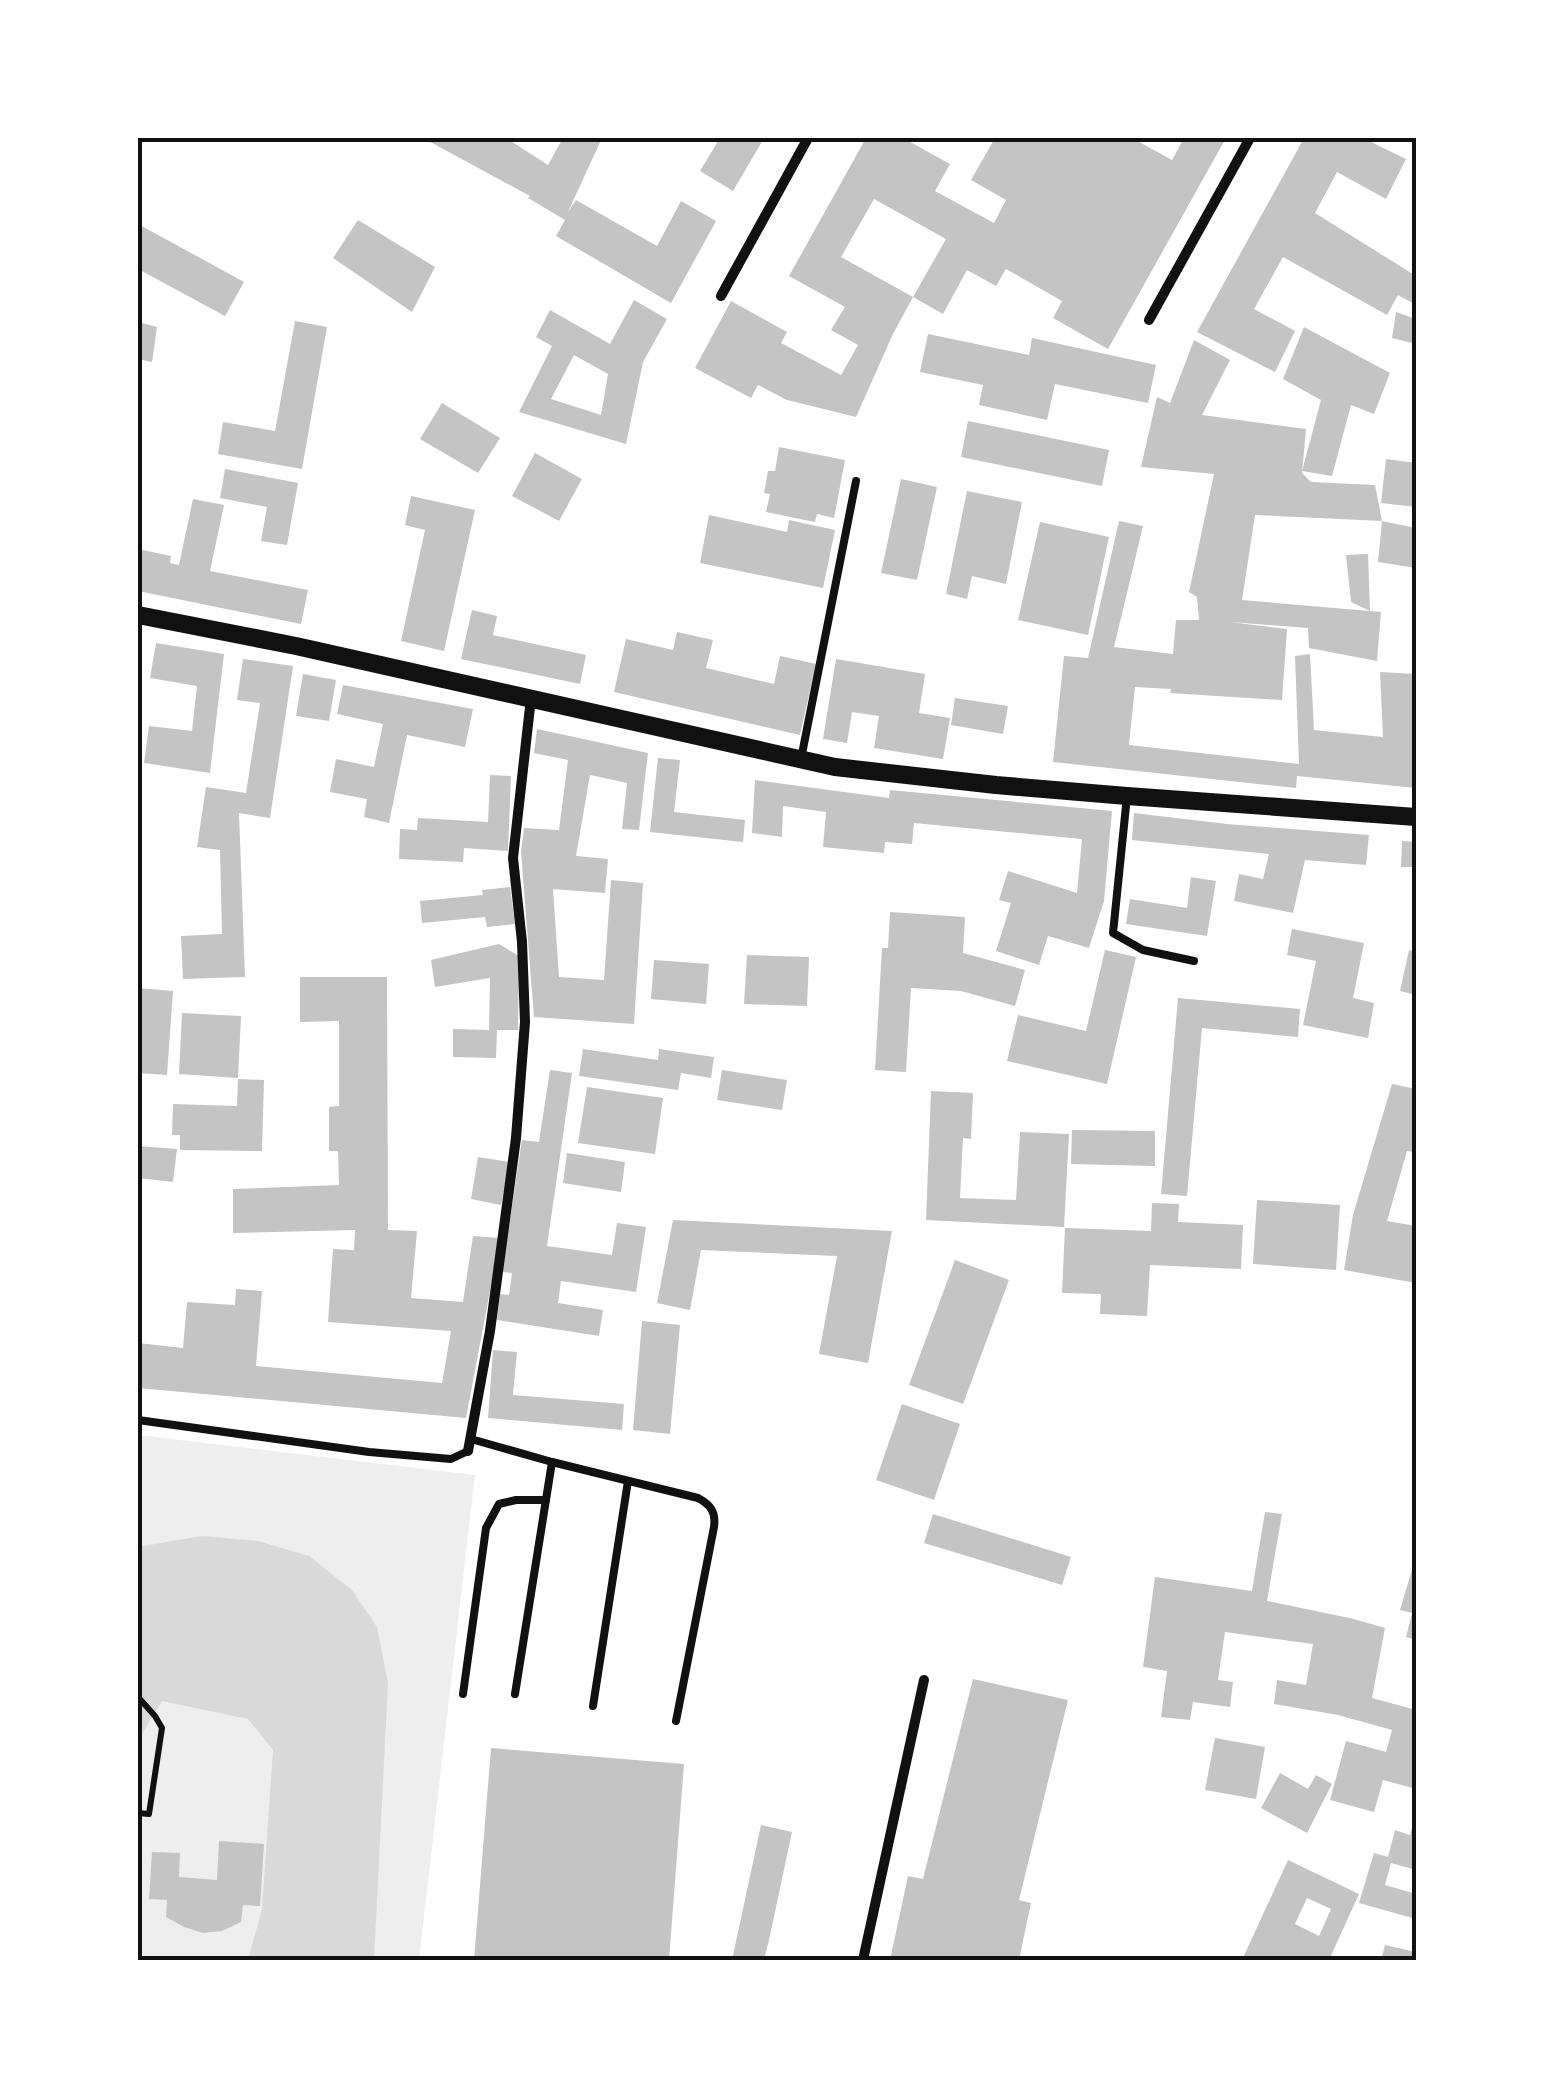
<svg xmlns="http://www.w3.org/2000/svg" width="1554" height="2098" font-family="Quicksand,sans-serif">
  <rect width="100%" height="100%" fill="#fff"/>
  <path fill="#eee" d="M138,1435L475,1475L419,1960H138Z"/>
  <path fill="#d9d9d9" d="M202,1536L258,1541L309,1556L352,1590L377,1627L388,1683L374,1960H248L262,1909L273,1750L248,1719L162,1701L142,1734L138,1762V1547Z"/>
  <g fill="#c4c4c4" fill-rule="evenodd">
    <path d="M423,138H506L548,165L563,138H602L568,212L576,200L657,246L681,201L716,221L671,303L556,236L565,220L528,198L530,196Z"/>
    <path d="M720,138H764L733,191L700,171Z"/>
    <path d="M866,138H903L950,164L935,191L994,223L1006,200L971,180L995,138H1132L1172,160L1184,138H1226L1108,349L1053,318L1062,301L1006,269L996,286L967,270L943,314L913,297L946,239L874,199L841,257L913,297L893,334L856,417L787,400L758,385L751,398L695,368L731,301L787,332L781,343L841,375L858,345L831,330L845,307L789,276Z"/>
    <path d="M1304,138H1363L1406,159L1386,199L1337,172L1315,213L1416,276V305L1398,295L1387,315L1283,257L1254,309L1295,331L1275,372L1197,332Z"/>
    <path d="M358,220L435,267L412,312L333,258Z"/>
    <path d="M138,224L244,282L225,316L138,269Z"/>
    <path d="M634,300L667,319L643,362L626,444L519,412L552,346L536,337L550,310L610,344ZM574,355L608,374L601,415L551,399Z"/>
    <path d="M1396,312L1416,319V344L1392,338Z"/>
    <path d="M295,321L327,327L302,469L218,454L223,422L275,431Z"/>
    <path d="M138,322L157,327L152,362L138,359Z"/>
    <path d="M1304,327L1390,373L1374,414L1351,405L1332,476L1302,471L1321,400L1283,379Z"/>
    <path d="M928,334L1029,355L1032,338L1156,365L1148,403L1055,384L1047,420L979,405L983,385L920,372Z"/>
    <path d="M1194,340L1230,360L1202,415L1306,429L1302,473L1311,482L1375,485L1382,521L1255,515L1242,600L1381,612L1377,661L1309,648L1308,628L1230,622L1287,629L1282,700L1170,693L1171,689L1135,687L1129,745L1299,764L1295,656L1310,654L1314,730L1383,737L1380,672L1416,674V788L1297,776L1296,788L1053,762L1064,656L1088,658L1119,521L1143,526L1114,647L1173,654L1176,620H1199L1197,597L1189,592L1214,474L1141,467L1157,397L1170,403Z"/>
    <path d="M442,403L500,438L478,473L420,439Z"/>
    <path d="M968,421L1109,450L1102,486L961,457Z"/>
    <path d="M779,447L845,460L834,518L817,514L815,522L766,512L770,494L764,493L768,471H775Z"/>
    <path d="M535,453L582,479L559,521L512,496Z"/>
    <path d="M1386,459L1416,463V507L1381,503Z"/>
    <path d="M225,469L298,483L287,545L261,541L267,507L220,498Z"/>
    <path d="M901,479L937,487L917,580L881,573Z"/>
    <path d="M967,491L1022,502L1006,584L972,576L967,599L946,594Z"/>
    <path d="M411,496L475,510L444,651L401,641L425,530L405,525Z"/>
    <path d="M193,499L224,505L210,571L308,590L301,624L138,591V549L171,556L170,563L179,565Z"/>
    <path d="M709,515L787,532L789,520L835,530L823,588L700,563Z"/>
    <path d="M1382,521L1416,528V568L1378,562Z"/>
    <path d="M1040,522L1109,537L1088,635L1018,620Z"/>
    <path d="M1368,554L1370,611L1351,602L1346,555Z"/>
    <path d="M472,610L497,616L493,635L586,655L580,684L461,659Z"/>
    <path d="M677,632L713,640L706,668L774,684L780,656L816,664L800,735L614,692L626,639L673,650Z"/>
    <path d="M156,643L224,654L210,773L144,763L149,726L192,731L197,686L150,678Z"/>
    <path d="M243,659L293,666L270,818L239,813L245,977L183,979L181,936L222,934L220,850L197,847L206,787L246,793L260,703L237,700Z"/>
    <path d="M836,659L925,674L919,713L950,718L943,759L874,748L879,716L852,712L847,743L823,739Z"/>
    <path d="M303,674L336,680L329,721L296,716Z"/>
    <path d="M343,685L473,709L465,747L407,735L389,823L364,817L367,799L330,792L336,759L374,767L383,724L337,714Z"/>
    <path d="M955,698L1008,706L1003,734L951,725Z"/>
    <path d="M537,729L648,753L639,830L622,829L627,783L590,775L576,856L608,859L605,893L553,889L559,977L604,980L611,880L643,883L634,1024L534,1017L521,852L524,828L559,830L568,760L534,753Z"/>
    <path d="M658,758L680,760L674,812L745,820L743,842L650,832Z"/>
    <path d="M490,775L511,776L508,851L464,848L463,862L399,859L400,829L417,830L418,818L488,822Z"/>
    <path d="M755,780L889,798L890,790L1112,811L1104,901L1089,948L1048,936L1039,965L996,951L1011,903L999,900L1008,871L1077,893L1082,839L914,823L912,844L885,842L884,853L823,847L826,812L783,806L782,837L752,833Z"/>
    <path d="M1134,813L1227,824L1369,835L1366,865L1305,860L1293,913L1234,901L1239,874L1263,879L1269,854L1132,840Z"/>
    <path d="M1402,841L1416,842V867H1401Z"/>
    <path d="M1191,877L1216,881L1207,936L1126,924L1130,899L1187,908Z"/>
    <path d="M510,887L515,924L487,927L485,917L422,923L420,901L483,895L482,890Z"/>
    <path d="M890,912L965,917L963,953L1025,970L1015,1006L961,991L911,988L906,1072L875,1070L882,948H888Z"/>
    <path d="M1292,929L1364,943L1353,998L1374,1003L1368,1038L1303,1025L1316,961L1287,955Z"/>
    <path d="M499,944L519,956L518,1030H497L496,1058L453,1057V1029L489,1030L490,978L435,987L431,960Z"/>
    <path d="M1105,950L1136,957L1107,1084L1007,1061L1018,1015L1086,1031Z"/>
    <path d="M1409,950L1416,952V995L1400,991Z"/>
    <path d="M747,955L809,957L807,1006L744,1004Z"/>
    <path d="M654,960L709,964L706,1004L651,999Z"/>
    <path d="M300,977H387L388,1230L417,1231L411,1298L463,1302L473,1236L500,1238L466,1418L138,1388V1343L183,1348L187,1302L235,1305L236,1289L262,1291L256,1366L442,1383L451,1331L328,1322L333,1249L354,1250L355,1230L233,1233V1189L339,1185L338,1151H329V1107L339,1106V1021L300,1022Z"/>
    <path d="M138,988L173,991L167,1075L138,1073Z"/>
    <path d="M1178,998L1300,1009L1298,1037L1202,1028L1187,1196L1161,1194Z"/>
    <path d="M182,1013L241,1016L238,1078L179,1074Z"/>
    <path d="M583,1049L658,1060L659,1049L714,1057L711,1078L681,1073L678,1090L579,1076Z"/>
    <path d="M550,1070L572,1073L547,1246L612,1255L617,1223L646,1227L636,1292L561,1281L558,1303L603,1310L599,1336L497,1320L500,1294L509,1295L512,1273L502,1272L522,1140L539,1142Z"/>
    <path d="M722,1070L787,1080L782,1110L717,1100Z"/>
    <path d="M238,1079L264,1080L262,1151L180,1150V1135H172L173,1104L237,1106Z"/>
    <path d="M1392,1084L1416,1089V1152L1407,1151L1387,1221L1416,1226V1283L1344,1270L1353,1215Z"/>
    <path d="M587,1087L663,1098L655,1154L578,1143Z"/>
    <path d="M931,1091L973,1093L971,1139L963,1138L960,1198L1016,1200L1020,1132L1069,1134L1064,1227L926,1220Z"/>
    <path d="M1072,1130L1155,1131V1166L1071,1164Z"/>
    <path d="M138,1146L177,1149L173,1182L138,1178Z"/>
    <path d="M567,1153L625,1162L621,1192L563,1183Z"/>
    <path d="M478,1157L509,1162L501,1205L471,1199Z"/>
    <path d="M1257,1200L1340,1205L1336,1270L1253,1264Z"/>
    <path d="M1152,1203L1179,1204L1178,1222L1243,1225L1241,1269L1150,1265L1147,1316L1100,1314L1101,1294L1062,1293L1065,1228L1151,1231Z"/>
    <path d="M673,1220L892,1231L868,1363L819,1354L837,1256L701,1250L690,1310L657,1303Z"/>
    <path d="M955,1260L1009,1280L963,1404L909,1385Z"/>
    <path d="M642,1321L680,1325L670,1434L633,1430Z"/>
    <path d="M493,1350L517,1352L513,1395L624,1404L622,1430L488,1418Z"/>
    <path d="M902,1404L960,1424L934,1500L876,1480Z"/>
    <path d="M1265,1512L1282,1514L1267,1601L1354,1619L1385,1628L1372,1698L1416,1710V1789L1383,1780L1374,1812L1330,1800L1346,1741L1386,1752L1392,1730L1338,1715L1274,1704L1277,1680L1306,1685L1313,1644L1225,1632L1218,1680L1233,1682L1230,1707L1193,1702L1190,1720L1161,1717L1167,1671L1143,1667L1155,1577L1252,1591Z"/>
    <path d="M933,1514L1071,1557L1062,1585L924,1543Z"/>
    <path d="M1416,1556V1640L1406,1637L1412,1613L1400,1610Z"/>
    <path d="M973,1679L1068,1700L1019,1900L1031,1903L1019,1960H890L908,1876L923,1879Z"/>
    <path d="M1215,1738L1265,1747L1256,1799L1205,1790Z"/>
    <path d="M491,1748L684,1764L669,1960H474Z"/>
    <path d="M1280,1773L1308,1789L1316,1775L1332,1784L1307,1833L1261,1808Z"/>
    <path d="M1415,1816L1416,1870L1391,1863L1385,1885L1413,1893L1416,1883V1919L1359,1903L1374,1853L1388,1857L1395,1830L1410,1835Z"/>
    <path d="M761,1825L792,1832L769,1940L764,1960H732Z"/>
    <path d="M219,1841L264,1844L260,1906L243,1905L241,1922L222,1931L203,1933L184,1927L166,1917L167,1900L149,1899L152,1852L180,1853L179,1877L217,1880Z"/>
    <path d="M1288,1860L1359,1894L1329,1960H1242ZM1307,1898L1331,1909L1319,1936L1295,1924Z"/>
    <path d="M1385,1945L1416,1952L1415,1960H1381Z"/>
  </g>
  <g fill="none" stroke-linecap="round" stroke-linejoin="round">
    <path stroke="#111" stroke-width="6" d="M138,1697L155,1716L162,1728L149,1814L138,1813"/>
    <g stroke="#111" stroke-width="8">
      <path d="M801,759L856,481"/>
      <path d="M1127,796L1113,933L1143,950L1194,961"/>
      <path d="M138,1420L369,1452L451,1459L468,1451"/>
      <path d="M471,1439L552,1462L698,1498C711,1505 716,1512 714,1527L676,1721"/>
      <path d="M463,1694L486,1528L499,1504L516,1500H546"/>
      <path d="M515,1694L552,1462"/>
      <path d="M593,1706L628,1481"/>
    </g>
    <g stroke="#111" stroke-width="10">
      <path d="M721,296L808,138"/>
      <path d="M1149,320L1250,138"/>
      <path d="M468,1451L490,1331L516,1138L525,1022L522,942L513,858L531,698"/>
      <path d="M863,1960L924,1680"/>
    </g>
    <path stroke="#111" stroke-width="18" d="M138,615L296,646L835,767L996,785L1127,796L1416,817"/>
  </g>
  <rect width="1554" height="2098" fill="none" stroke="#ffffff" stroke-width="280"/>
  <rect x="140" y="140" width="1274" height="1818" fill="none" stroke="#111" stroke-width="4"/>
</svg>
